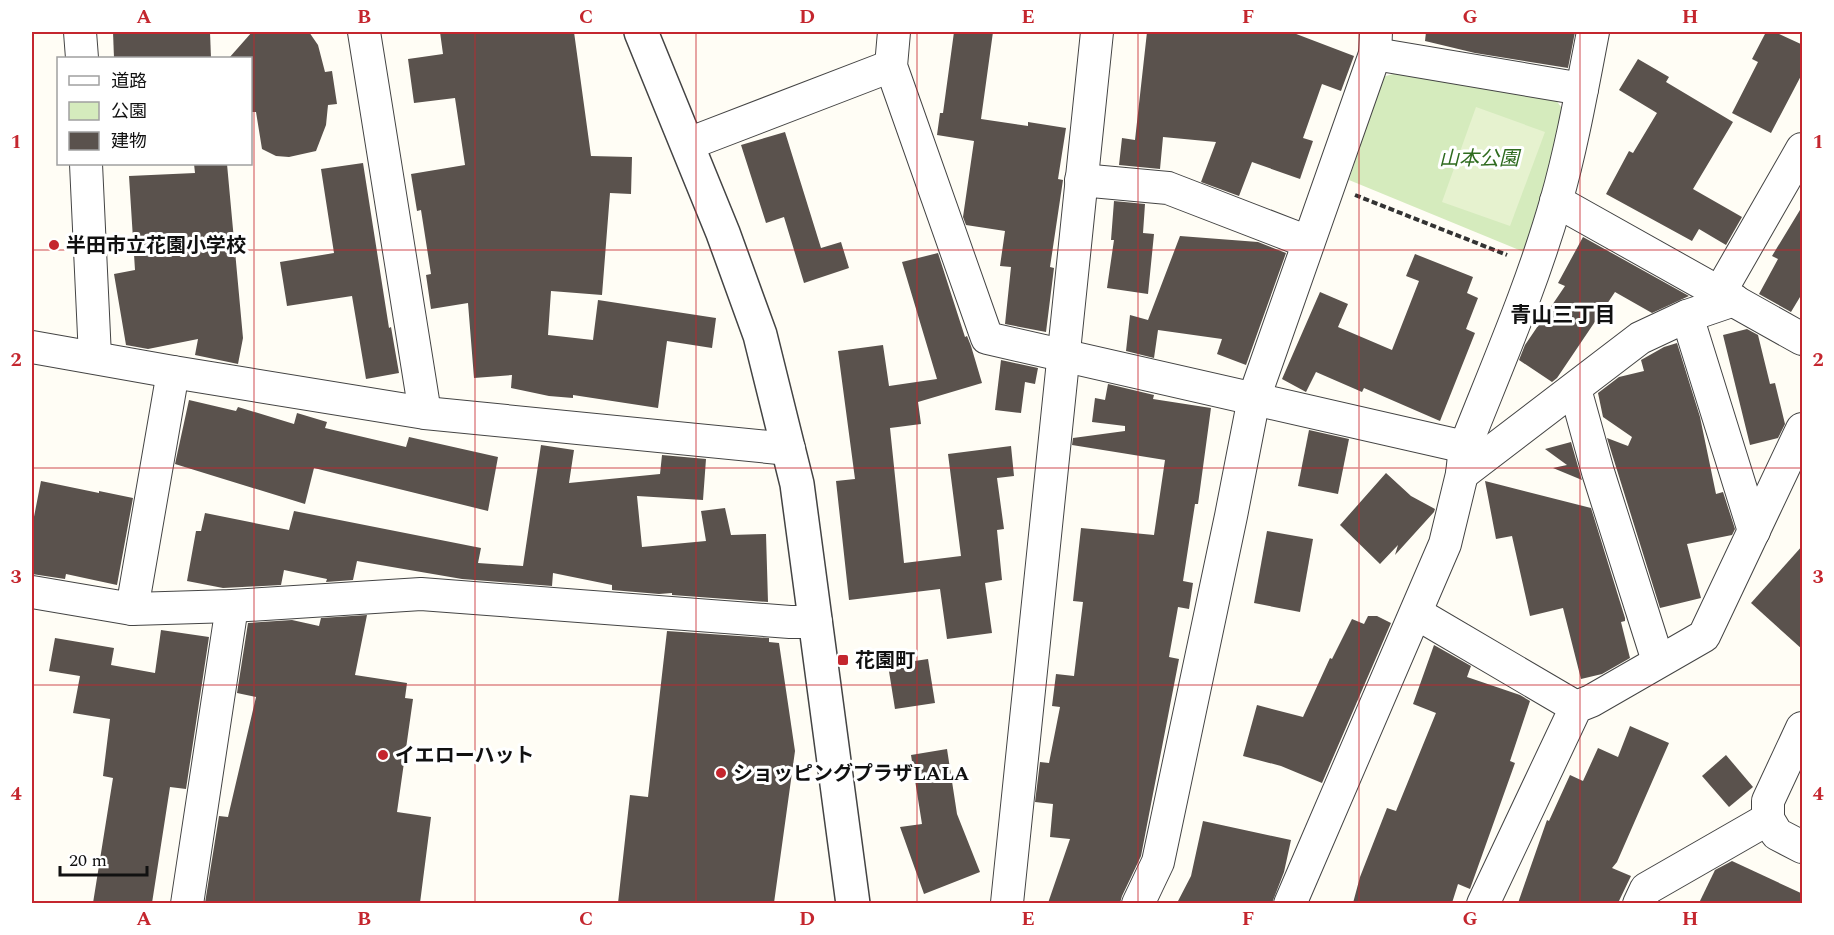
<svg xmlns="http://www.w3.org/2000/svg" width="1834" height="935" font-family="Spectral,'Noto Sans JP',serif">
  <rect width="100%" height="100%" fill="#fffdf5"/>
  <path fill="#d5ebbd" d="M1397,73L1555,99L1565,112L1524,252L1349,180L1382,77Z"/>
  <path fill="#e6f2cf" d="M1476,107L1545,132L1510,226L1442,202Z"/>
  <g fill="#5a524d">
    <path d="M113,32H210L211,58H114Z"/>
    <path d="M252,32H309L318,45L325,72L332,71L337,104L328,105L326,125L316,151L289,157L276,156L262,149L256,112H250V58H229Z"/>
    <path d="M440,32H574L591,156L632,157L631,194L610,193L602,295L551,291L548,335L593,340L598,300L716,318L712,348L667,341L658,408L573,395V398L549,396L511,388L512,375L474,378L468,303L431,309L426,275L431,274L421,210L417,211L411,174L465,165L455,98L414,103L408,59L443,54Z"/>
    <path d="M954,32H993L981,119L1028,126V122L1066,128L1058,179L1063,180L1050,267L1054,268L1046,332L1005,324L1011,267L1000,266L1005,231L966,225L963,217L974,141L937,135L940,113H943Z"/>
    <path d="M1147,32H1291L1354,56L1341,91L1322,84L1303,138L1313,141L1300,179L1252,162L1239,196L1201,182L1216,142L1163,137L1160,169L1119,165L1122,138L1135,140Z"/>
    <path d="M1426,32H1575L1568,68L1475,53L1425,41Z"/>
    <path d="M1766,32H1775L1803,45V72L1771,133L1732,113L1758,62L1752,59Z"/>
    <path d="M1638,59L1669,77L1666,82L1733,122L1693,189L1742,217L1726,245L1699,229L1692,241L1606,194L1629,151L1633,153L1657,113L1619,90Z"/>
    <path d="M785,132L821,248L841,242L849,268L804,283L784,217L766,223L741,145Z"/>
    <path d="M363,163L389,328L391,327L399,373L366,379L352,296L287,306L280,262L334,253L321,169Z"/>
    <path d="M194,164H227L243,338L238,364L195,355L198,339L148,349L126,345L114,274L135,270L129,176L195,173Z"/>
    <path d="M1114,201L1145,204L1143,233L1154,234L1148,294L1107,288L1114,240H1111Z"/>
    <path d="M1803,205V292L1791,312L1759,294L1778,259L1772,256Z"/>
    <path d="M1180,236L1258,242L1286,253L1246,365L1217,354L1222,339L1158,330L1154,358L1126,351L1130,315L1148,320Z"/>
    <path d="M1583,237L1689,296L1652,313L1615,292L1557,378L1552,382L1519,360L1525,345L1565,286L1558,283Z"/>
    <path d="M938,253L965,337L967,336L971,346L982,383L918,402L921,424L890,428L904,563L961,556L948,454L1011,446L1014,476L997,478L1004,529L997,530L1002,580L985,583L992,633L947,639L940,589L849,600L836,481L855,479L838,351L883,345L889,386L937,379L902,262Z"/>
    <path d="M1415,254L1473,277L1467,293L1478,298L1466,329L1475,333L1440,421L1364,388L1362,392L1316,372L1306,392L1282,379L1320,292L1348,304L1338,327L1392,350L1419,281L1406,276Z"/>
    <path d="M1747,329L1758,335L1770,384L1775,383L1785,424L1778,438L1750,445L1723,335Z"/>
    <path d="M1677,343L1700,417L1716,494L1723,492L1735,529L1732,535L1687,544L1701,598L1660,608L1607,438L1628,446L1632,437L1603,417L1598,393L1619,377L1644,371L1641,360L1664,347Z"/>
    <path d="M1001,360L1038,368L1035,384L1025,382L1021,413L995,410Z"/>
    <path d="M1108,384L1154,395L1153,399L1211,408L1198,504H1195L1183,581L1193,583L1189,609L1178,607L1169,657L1179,659L1141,856L1122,896L1120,903H1048L1070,839L1050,837L1053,804L1035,802L1040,762L1049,763L1060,707L1052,706L1056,674L1074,676L1083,602L1073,601L1081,528L1154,535L1165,460L1072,445L1073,438L1125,431V426L1092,422L1095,398L1105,400Z"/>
    <path d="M189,400L236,411L238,407L294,424L297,413L327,422L325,428L406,447L409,437L498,457L488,511L314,468L305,504L175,464Z"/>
    <path d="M1309,430L1349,439L1338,494L1298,486Z"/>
    <path d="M1571,442L1581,477L1582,480L1553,468L1567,465L1545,449Z"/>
    <path d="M541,445L574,450L569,483L660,474L662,455L706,459L703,500L637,496L642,547L706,541L701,511L725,508L731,535L766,534L768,602L672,595V593L659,594L612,590V585L553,573L552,586L462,579L357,561L353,580L326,582L327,579L284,570L281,585L223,588L187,581L196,531H201L205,513L289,530L294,511L481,548L478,563L523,566Z"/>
    <path d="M1386,473L1411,496L1435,509L1434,512L1395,555L1398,545L1380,564L1340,525Z"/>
    <path d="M41,481L99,493V491L133,498L117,585L66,574L65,579L32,574V527Z"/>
    <path d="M1485,481L1591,508L1625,618V621L1621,622L1630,658L1602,674L1581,679L1563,608L1530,616L1512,536L1496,539Z"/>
    <path d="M1267,531L1313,539L1300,612L1254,603Z"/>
    <path d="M1803,545V650L1751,603Z"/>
    <path d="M367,615L355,675L407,683L405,698L413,699L397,812L431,817L420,903H205L219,816L228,817L256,697L237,693L248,623L292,620L319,626L321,618Z"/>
    <path d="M1368,616H1377L1391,623L1322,783L1281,766L1243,756L1257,705L1303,717L1330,658L1332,659L1352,619L1364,624Z"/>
    <path d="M161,630L209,637L186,789L170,787L152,903H93L113,778L103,776L110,719L73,713L80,676L49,671L55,638L114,648L111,665L155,673Z"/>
    <path d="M667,631L769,638V642L779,643L795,751L774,903H618L630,795L648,797Z"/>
    <path d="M1434,645L1471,666L1467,677L1520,695L1530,701L1510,761L1515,763L1470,889L1458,884L1452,903H1353L1360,877L1387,808L1396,811L1436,713L1413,704Z"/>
    <path d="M928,659L935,703L895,709L888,665Z"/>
    <path d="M1630,726L1669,743L1617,862L1612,868L1631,876L1618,903H1518L1547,820L1549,821L1570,775L1583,781L1598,748L1618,757Z"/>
    <path d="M947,749L957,814L980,872L924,894L900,827L922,824L911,755Z"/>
    <path d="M1726,755L1753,787L1729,807L1702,776Z"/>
    <path d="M1203,821L1291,840L1284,872L1272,903H1177L1191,876Z"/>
    <path d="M1732,861L1803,894V903H1699L1715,870Z"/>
  </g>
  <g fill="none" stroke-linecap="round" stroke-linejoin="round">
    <defs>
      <g id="minor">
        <path d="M80,32L82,58"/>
        <path d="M364,32L425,413"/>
        <path d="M894,32L891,66L987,338L1465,447"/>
        <path d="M1375,54L1582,89"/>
        <path d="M688,144L891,66"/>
        <path d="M86,164L95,357"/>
        <path d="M1081,180L1168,188L1308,242"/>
        <path d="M1556,201L1802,339"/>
        <path d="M1720,292L1802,149"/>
        <path d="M1687,316L1754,531"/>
        <path d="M32,347L173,372L425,413L789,449"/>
        <path d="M1575,389L1598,472L1658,661"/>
        <path d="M1462,474L1640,338L1687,316L1734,300"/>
        <path d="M32,592L132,609L232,606L421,594L790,622H816"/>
        <path d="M132,609L173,372"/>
        <path d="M1416,613L1576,707"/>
        <path d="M1802,728L1768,801V819L1777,834L1802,847"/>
        <path d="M1007,903L1097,32"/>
        <path d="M187,904L232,606"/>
        <path d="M1138,904L1158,862L1231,516L1254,398L1375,54L1376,32"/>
        <path d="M1290,904L1445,544L1462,474L1465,447C1497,366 1532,286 1556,202C1572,146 1582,89 1593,32"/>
        <path d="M1483,904L1576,707L1591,701L1704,636L1802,429"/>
        <path d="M1639,904L1646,889L1768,819"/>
      </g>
      <path id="tertiary" d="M641,32L723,233L760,335L797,484L853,904"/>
    </defs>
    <use href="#minor" stroke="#444" stroke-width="34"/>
    <use href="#tertiary" stroke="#444" stroke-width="36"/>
    <path stroke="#333" stroke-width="4" stroke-dasharray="6 3" stroke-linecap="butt" d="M1355,195L1507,255"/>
    <use href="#minor" stroke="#fff" stroke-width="32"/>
    <use href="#tertiary" stroke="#fff" stroke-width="33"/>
  </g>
  <path fill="none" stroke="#c4262e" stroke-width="1.5" stroke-opacity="0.55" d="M254,32V904M475,32V904M696,32V904M917,32V904M1138,32V904M1359,32V904M1580,32V904M32,250H1802M32,468H1802M32,685H1802"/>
  <g fill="#c4262e" stroke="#fff" stroke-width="2">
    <circle cx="54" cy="245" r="6"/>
    <rect x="837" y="654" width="12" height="12" rx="3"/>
    <circle cx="383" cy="755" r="6"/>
    <circle cx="721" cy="773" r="6"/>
  </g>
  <g text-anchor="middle" stroke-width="6" stroke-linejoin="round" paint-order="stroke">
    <g font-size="20" font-style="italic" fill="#2f6b1f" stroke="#fff">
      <text x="1479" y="165">山本公園</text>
    </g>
    <g font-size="20" font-weight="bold" fill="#111" stroke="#fff" text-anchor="start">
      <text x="66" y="252">半田市立花園小学校</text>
      <text x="855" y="667">花園町</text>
      <text x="395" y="762">イエローハット</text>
      <text x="733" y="780">ショッピングプラザLALA</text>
    </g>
    <g font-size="21" font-weight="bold" fill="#111" stroke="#fff">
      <text x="1563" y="322">青山三丁目</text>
    </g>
  </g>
  <rect width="1834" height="935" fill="none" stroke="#ffffff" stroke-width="66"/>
  <rect x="57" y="57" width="195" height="108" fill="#ffffff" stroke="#a0a0a0" stroke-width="1.5"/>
  <rect x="69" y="76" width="30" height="9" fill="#ffffff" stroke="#a0a0a0" stroke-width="1.5"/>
  <text x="111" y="87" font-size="18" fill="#111111">道路</text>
  <rect x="69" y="102" width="30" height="18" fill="#d5ebbd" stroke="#a0a0a0" stroke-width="1.5"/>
  <text x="111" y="117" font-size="18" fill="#111111">公園</text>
  <rect x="69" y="132" width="30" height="18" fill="#5a524d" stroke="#a0a0a0" stroke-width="1.5"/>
  <text x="111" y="147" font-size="18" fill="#111111">建物</text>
  <path d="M60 866v9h87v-9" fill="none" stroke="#111111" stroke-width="3"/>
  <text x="69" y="866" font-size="18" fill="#111111" stroke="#ffffff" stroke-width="4.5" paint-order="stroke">20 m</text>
  <rect x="33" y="33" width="1768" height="869" fill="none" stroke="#c4262e" stroke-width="2"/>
  <g font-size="20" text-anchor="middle" font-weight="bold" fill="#c4262e">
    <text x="144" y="23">A</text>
    <text x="364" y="23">B</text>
    <text x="586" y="23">C</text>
    <text x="807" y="23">D</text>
    <text x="1028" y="23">E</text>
    <text x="1248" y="23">F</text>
    <text x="1470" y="23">G</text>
    <text x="1690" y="23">H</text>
    <text x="16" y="148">1</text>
    <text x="1818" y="148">1</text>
    <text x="16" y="366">2</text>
    <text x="1818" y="366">2</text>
    <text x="16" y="583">3</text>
    <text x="1818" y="583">3</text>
    <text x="16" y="800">4</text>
    <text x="1818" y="800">4</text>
    <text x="144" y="925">A</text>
    <text x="364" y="925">B</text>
    <text x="586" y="925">C</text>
    <text x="807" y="925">D</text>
    <text x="1028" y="925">E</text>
    <text x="1248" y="925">F</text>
    <text x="1470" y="925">G</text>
    <text x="1690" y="925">H</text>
  </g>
</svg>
